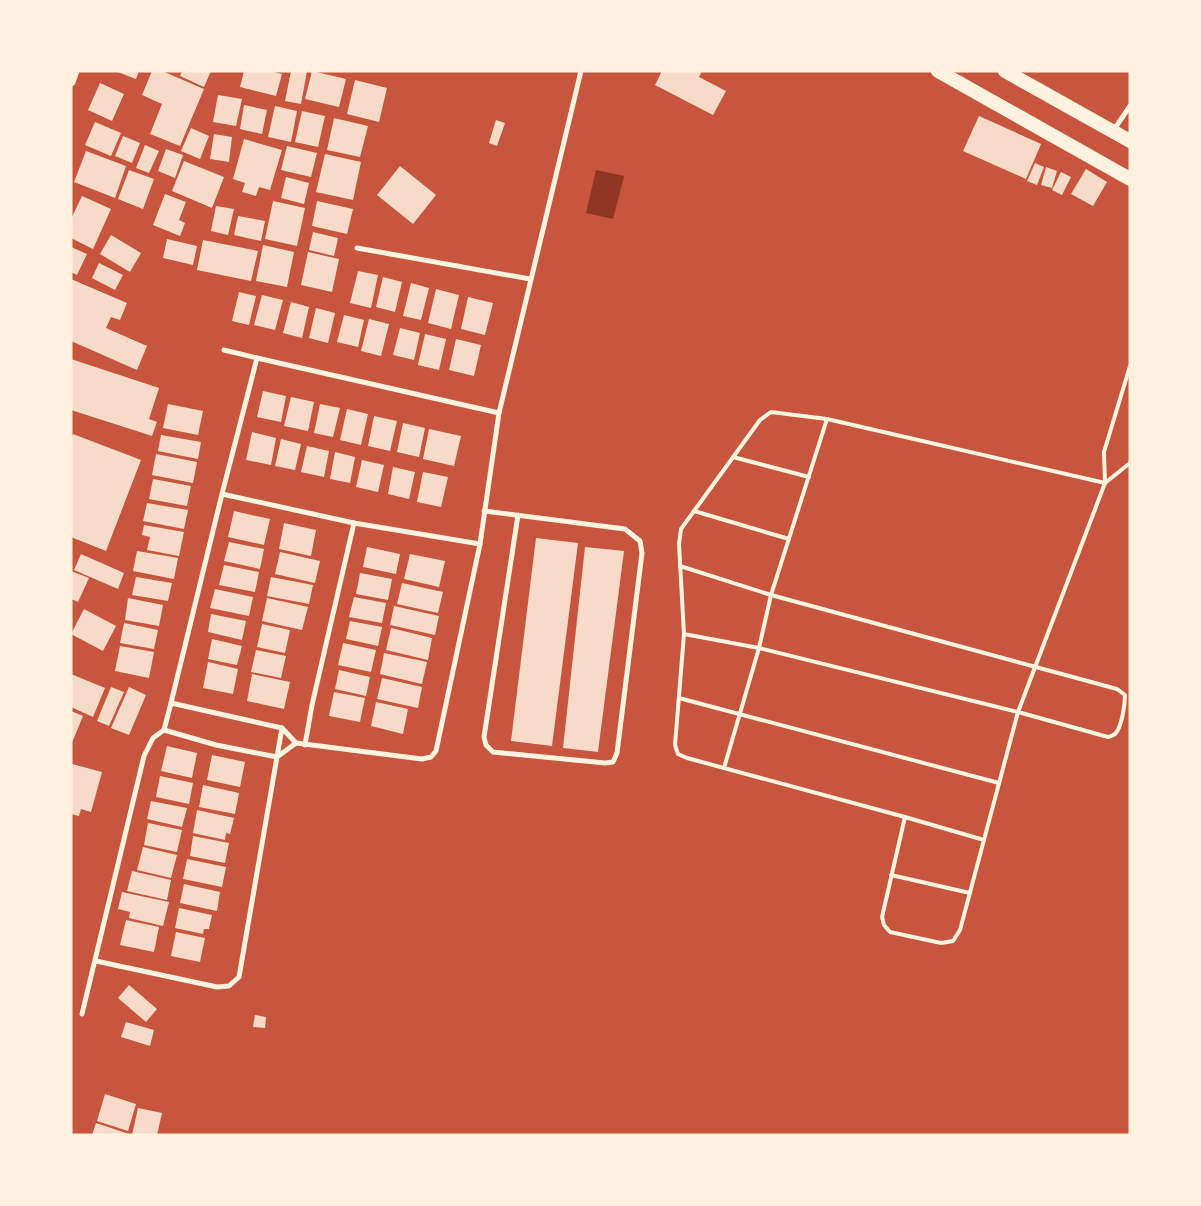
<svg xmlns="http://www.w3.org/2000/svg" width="1201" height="1206" font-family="Literata,serif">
  <rect width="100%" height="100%" fill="#c8553d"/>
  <path fill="#8f3625" d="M596,170L624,176L613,219L586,213Z"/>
  <g fill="#f7dbc8">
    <path d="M115,71H139L136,79Z"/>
    <path d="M152,71H162L204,89L180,146L150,134L162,104L142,95Z"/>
    <path d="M182,71H211L204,87L180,76Z"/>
    <path d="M244,71H270L282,74L276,96L240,87Z"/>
    <path d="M291,71H307L301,104L285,101Z"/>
    <path d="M312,71L346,79L339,107L305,99Z"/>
    <path d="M662,71H702L699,77L726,91L713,115L655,85Z"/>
    <path d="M355,80L387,88L379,122L347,114Z"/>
    <path d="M100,83L124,94L112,121L88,110Z"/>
    <path d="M218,95L242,99L236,126L213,122Z"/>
    <path d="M244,105L267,110L262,134L240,129Z"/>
    <path d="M275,106L297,111L291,142L268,137Z"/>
    <path d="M302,111L325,116L318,147L295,142Z"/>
    <path d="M979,116L1041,144L1026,179L963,151Z"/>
    <path d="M334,118L368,126L360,157L327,150Z"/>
    <path d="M496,120L505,123L497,146L489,143Z"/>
    <path d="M95,122L121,133L111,156L85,145Z"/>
    <path d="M191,128L209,136L200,159L181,151Z"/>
    <path d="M214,134L232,137L229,162L210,159Z"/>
    <path d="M123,136L140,143L132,163L115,156Z"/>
    <path d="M244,139L282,150L270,190L259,187L256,196L242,192L245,183L233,179Z"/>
    <path d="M145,145L159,151L149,173L136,168Z"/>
    <path d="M287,146L317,153L311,177L281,170Z"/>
    <path d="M166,149L183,155L175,178L158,171Z"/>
    <path d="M86,151L126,166L115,198L74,182Z"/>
    <path d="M325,154L361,162L353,200L316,192Z"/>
    <path d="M184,161L224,177L212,208L172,191Z"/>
    <path d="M1035,163L1044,167L1037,185L1027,181Z"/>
    <path d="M400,166L436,195L413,224L377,195Z"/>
    <path d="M1046,167L1057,171L1052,188L1041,185Z"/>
    <path d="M1086,169L1107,182L1093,206L1071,194Z"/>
    <path d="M129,170L154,179L143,209L118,199Z"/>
    <path d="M1061,172L1071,177L1062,195L1052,190Z"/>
    <path d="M286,177L309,183L304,204L281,198Z"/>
    <path d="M165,194L186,202L179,220L185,223L180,236L153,225Z"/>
    <path d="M82,196L111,209L93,249L71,238V219Z"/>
    <path d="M273,201L305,208L297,246L265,239Z"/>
    <path d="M317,201L353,209L347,234L312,226Z"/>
    <path d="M216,206L234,209L228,235L211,231Z"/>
    <path d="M238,216L265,221L261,241L234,235Z"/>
    <path d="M313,232L338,238L334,256L309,250Z"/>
    <path d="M111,235L141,253L130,272L100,254Z"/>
    <path d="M167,239L197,246L193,265L163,258Z"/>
    <path d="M203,240L258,251L251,281L197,270Z"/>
    <path d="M263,245L294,252L287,287L256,281Z"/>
    <path d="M71,247L87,254L77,275L71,272Z"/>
    <path d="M308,252L339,259L332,292L301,285Z"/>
    <path d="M99,263L123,275L115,290L92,278Z"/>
    <path d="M358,271L378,275L371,308L350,303Z"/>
    <path d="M383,277L402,282L395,312L376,307Z"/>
    <path d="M71,279L127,303L120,320L111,317L106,328L147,346L137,370L71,341Z"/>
    <path d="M411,283L429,288L421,320L403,316Z"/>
    <path d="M436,289L459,295L451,329L428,323Z"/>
    <path d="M239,292L256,296L249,325L232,321Z"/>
    <path d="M262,295L283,300L275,330L254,325Z"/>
    <path d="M468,297L493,303L485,335L461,329Z"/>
    <path d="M291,302L309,307L302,338L283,333Z"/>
    <path d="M316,308L335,313L328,343L309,338Z"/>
    <path d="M344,315L364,320L358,347L337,342Z"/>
    <path d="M369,319L389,324L381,356L361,351Z"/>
    <path d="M400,328L420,333L414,360L393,355Z"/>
    <path d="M425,334L446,339L439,370L418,365Z"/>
    <path d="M456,339L481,345L474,376L449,370Z"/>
    <path d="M71,359L159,388L149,419L157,422L152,436L71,410Z"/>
    <path d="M263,391L286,396L281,422L257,417Z"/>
    <path d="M291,397L314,402L308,431L284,426Z"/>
    <path d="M168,404L203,411L198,435L163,428Z"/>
    <path d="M320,404L340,408L333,437L314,433Z"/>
    <path d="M347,409L368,414L361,445L340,440Z"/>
    <path d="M374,416L397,421L390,451L368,446Z"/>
    <path d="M403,423L425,428L419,457L397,452Z"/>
    <path d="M429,429L461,436L454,466L423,459Z"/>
    <path d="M252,432L276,438L271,465L246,460Z"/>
    <path d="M73,434L141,460L106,551L71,537V440Z"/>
    <path d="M161,435L201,442L198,459L158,451Z"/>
    <path d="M281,439L301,444L295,470L275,466Z"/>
    <path d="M307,446L329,451L324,477L301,472Z"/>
    <path d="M335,452L355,457L350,483L330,479Z"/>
    <path d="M156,454L197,462L193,483L152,475Z"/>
    <path d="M362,460L384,465L378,492L356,487Z"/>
    <path d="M393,467L415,472L409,499L388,494Z"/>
    <path d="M423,472L448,477L441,507L417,502Z"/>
    <path d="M153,479L191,486L187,506L149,499Z"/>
    <path d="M147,503L188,510L184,529L143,521Z"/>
    <path d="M234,511L270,519L264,545L228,537Z"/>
    <path d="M284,523L316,530L311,556L279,549Z"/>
    <path d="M144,525L184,532L179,556L147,550L150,537L142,535Z"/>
    <path d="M536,538L578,543L552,746L511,741Z"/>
    <path d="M229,542L264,549L260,569L224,561Z"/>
    <path d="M367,547L400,554L396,574L363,567Z"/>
    <path d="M585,547L624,551L598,752L563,748Z"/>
    <path d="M137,551L178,558L174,579L133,571Z"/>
    <path d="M280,552L320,561L315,583L275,574Z"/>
    <path d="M81,554L124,573L118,589L74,570Z"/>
    <path d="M410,554L445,561L439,587L404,579Z"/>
    <path d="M224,565L259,572L255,592L219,585Z"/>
    <path d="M71,571L89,578L78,602L71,599Z"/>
    <path d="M360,573L392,579L388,600L356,594Z"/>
    <path d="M136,577L172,583L168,601L132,595Z"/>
    <path d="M271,577L313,585L309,604L267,596Z"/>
    <path d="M402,583L443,592L438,613L397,604Z"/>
    <path d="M215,589L253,597L249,616L210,608Z"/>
    <path d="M354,597L386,603L382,623L349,617Z"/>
    <path d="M128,598L163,605L159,626L125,620Z"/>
    <path d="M267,598L308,607L302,630L262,621Z"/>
    <path d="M394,606L439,616L435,635L390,625Z"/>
    <path d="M84,609L116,626L103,651L71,634Z"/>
    <path d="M211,614L246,621L242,640L208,632Z"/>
    <path d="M350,621L382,627L378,646L346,639Z"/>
    <path d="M124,623L158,630L154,649L120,643Z"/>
    <path d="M262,624L290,630L285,653L257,647Z"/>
    <path d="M391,628L432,638L428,660L386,650Z"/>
    <path d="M212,639L242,646L237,665L208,659Z"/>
    <path d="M343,643L376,650L371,672L338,665Z"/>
    <path d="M120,646L154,652L149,678L115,671Z"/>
    <path d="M256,650L286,656L281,678L251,672Z"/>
    <path d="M384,653L427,662L422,684L380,674Z"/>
    <path d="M208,662L238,669L233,694L203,688Z"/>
    <path d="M339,670L370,677L366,696L335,689Z"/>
    <path d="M71,674L105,688L93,717L71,707Z"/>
    <path d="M252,674L290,682L284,709L247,701Z"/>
    <path d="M382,678L422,687L418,708L377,699Z"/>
    <path d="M111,687L124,692L109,726L97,721Z"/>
    <path d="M129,687L146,695L129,735L111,728Z"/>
    <path d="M334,692L365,698L360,722L329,716Z"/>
    <path d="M376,702L408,709L403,734L371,726Z"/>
    <path d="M71,711L83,716L71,745Z"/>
    <path d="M167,746L197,753L192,778L161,771Z"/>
    <path d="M212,755L245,762L240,787L207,780Z"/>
    <path d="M72,764L102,772L91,812L81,809L79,816L71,814Z"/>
    <path d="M160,776L193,783L189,804L156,797Z"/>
    <path d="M203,785L239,793L235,814L199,807Z"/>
    <path d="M151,801L187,808L182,827L147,819Z"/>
    <path d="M197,810L234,818L230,834L226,833L225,840L193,833Z"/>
    <path d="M148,823L182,830L177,852L144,845Z"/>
    <path d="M193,836L229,843L225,863L190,856Z"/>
    <path d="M143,847L177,855L171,878L137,870Z"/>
    <path d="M187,859L226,867L222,887L183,879Z"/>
    <path d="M132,871L171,880L167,900L127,891Z"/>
    <path d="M184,884L220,892L217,911L180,903Z"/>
    <path d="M122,892L169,902L163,926L129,918L130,912L118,909Z"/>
    <path d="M179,908L212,915L209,929H204L203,934L175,928Z"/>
    <path d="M126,920L159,927L154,952L120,945Z"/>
    <path d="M176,932L205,938L200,962L171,956Z"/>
    <path d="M129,985L157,1009L146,1022L118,998Z"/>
    <path d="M255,1015L266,1017L265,1028L253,1027Z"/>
    <path d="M126,1022L154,1030L150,1046L121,1037Z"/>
    <path d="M105,1094L136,1104L128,1131L97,1121Z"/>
    <path d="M138,1108L162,1113L157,1135H132Z"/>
    <path d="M96,1123L129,1134V1135H92Z"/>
  </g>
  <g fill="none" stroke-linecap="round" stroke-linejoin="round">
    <g stroke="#fff3e0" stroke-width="4">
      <path d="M733,457L809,477"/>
      <path d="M1105,483L827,419L771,595L759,648L1018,712L1105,483L1104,452L1130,366"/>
      <path d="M1105,483L1130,463"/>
      <path d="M694,511L789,539"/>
      <path d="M680,566L771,595L1117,689L1125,695C1125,704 1122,727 1115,734C1114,735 1109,737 1108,737L1018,712L960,930L953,941L941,943L890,932L884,925L882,917L905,817L687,758L678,754L675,745L684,634"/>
      <path d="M679,698L999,783"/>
      <path d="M724,768L759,648L684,634L679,544L681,529L760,420L771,412L827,419"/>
      <path d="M905,817L984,840"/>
      <path d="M891,875L970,893"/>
    </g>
    <g stroke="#fff3e0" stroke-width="5">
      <path d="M1113,131L1130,106"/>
      <path d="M357,248L530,279"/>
      <path d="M224,350L257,358"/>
      <path d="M222,494L354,523L480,544L499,413L581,71"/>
      <path d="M484,511L625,529L640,541L642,553L617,753L613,762L605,763L493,752L486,745L484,737L518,515"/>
      <path d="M164,730L216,745L277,757L296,743L282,728L171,703"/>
      <path d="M296,743L422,759L431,757L436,751L480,544"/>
      <path d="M305,745L312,705L354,523"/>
      <path d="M96,961L217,987L229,986L239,977L282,728"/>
      <path d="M82,1014L144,756L153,738L164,730L171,703L222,494L257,358L499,413"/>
    </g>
    <path stroke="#fff3e0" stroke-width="9" d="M71,82L75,71"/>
    <g stroke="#fff3e0" stroke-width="14">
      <path d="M938,71L1130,179"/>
      <path d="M1005,71L1130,141"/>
    </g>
  </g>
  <rect width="1201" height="1206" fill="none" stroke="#fff3e0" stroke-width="145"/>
</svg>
